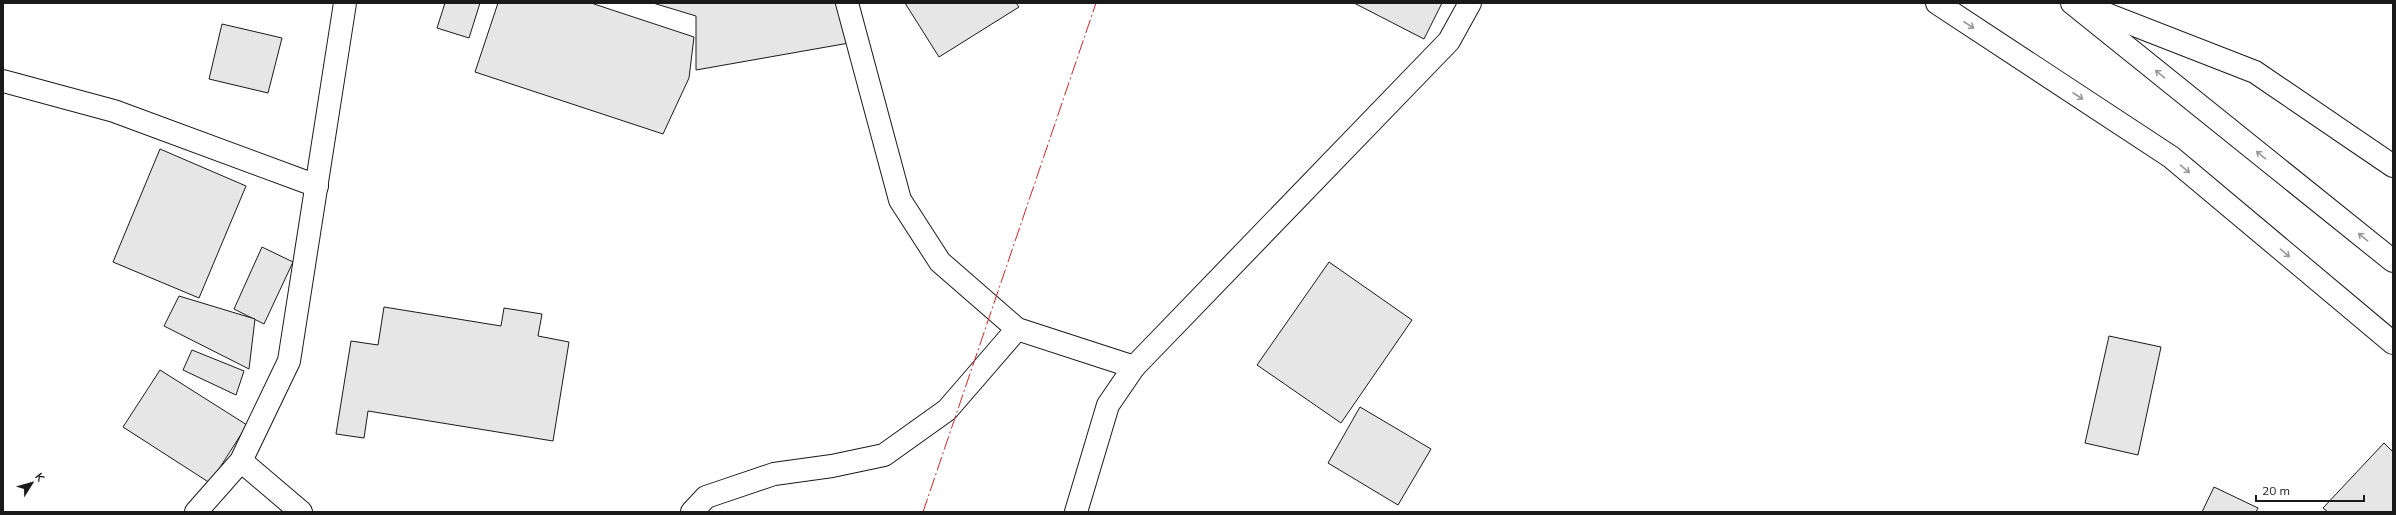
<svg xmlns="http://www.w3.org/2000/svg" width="2396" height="515" font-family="Mulish,sans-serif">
  <rect width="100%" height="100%" fill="#fff"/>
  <g fill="#e6e6e6" stroke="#1a1a1a">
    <path d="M445,3H480L469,38L437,28Z"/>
    <path d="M498,3H591L694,37L689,78L663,134L475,72Z"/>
    <path d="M653,3H838L849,43L696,70V16Z"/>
    <path d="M905,3H1016L1019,7L939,57Z"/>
    <path d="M1354,3H1442L1424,39Z"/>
    <path d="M222,24L282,38L268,93L209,79Z"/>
    <path d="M160,149L246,186L199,298L113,262Z"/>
    <path d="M262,247L293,262L264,324L234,309Z"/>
    <path d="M1329,262L1412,320L1341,423L1257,365Z"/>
    <path d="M179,296L255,319L249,369L164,326Z"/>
    <path d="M384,307L501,326L504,308L542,314L538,336L569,342L553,441L368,411L364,438L336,434L351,341L378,345Z"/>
    <path d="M2109,336L2161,347L2138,455L2085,443Z"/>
    <path d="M192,350L244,371L236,395L183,370Z"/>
    <path d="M160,370L247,425L210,483L123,427Z"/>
    <path d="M1360,407L1431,449L1398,505L1328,463Z"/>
    <path d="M2384,443L2393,452V512H2328L2323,508Z"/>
    <path d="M2214,487L2258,508L2256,512H2202Z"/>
  </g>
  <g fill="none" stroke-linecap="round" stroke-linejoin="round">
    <defs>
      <g id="street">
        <path d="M847,3L900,200L940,262L1017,329L1134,367"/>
        <path d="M3,81L114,111L317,186"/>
        <path d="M241,461L301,512"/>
        <path d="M196,512L241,461L289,361L345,3"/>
        <path d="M692,512L706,497L774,474L832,466L884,455L947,410L1017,329"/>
        <path d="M1076,512L1108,405L1134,367L1449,41L1470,3"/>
      </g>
      <path id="secondary" d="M2078,3L2255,72L2393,166"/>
      <g id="highway">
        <path d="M1937,3L2171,157L2393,343"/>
        <path d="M2072,3L2393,261"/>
      </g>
    </defs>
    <use href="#street" stroke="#1a1a1a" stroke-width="24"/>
    <use href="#secondary" stroke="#1a1a1a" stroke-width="24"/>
    <use href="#highway" stroke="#1a1a1a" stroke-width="24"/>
    <use href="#street" stroke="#fff" stroke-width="22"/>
    <use href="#secondary" stroke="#fff" stroke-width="22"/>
    <use href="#highway" stroke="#fff" stroke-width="22"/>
    <path stroke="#c62828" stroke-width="1" stroke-dasharray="14 3 2 3" stroke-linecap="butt" d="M923,512L1096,3"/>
  </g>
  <defs><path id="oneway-shaft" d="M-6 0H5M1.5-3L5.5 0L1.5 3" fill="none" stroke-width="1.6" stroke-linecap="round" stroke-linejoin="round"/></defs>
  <g stroke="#989898">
    <use href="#oneway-shaft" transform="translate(1969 25) rotate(33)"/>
    <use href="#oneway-shaft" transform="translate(2160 74) rotate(-141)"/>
    <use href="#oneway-shaft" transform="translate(2078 96) rotate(33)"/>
    <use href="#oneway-shaft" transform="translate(2261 155) rotate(-141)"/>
    <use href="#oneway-shaft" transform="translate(2185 169) rotate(40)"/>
    <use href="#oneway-shaft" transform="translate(2363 237) rotate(-141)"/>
    <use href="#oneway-shaft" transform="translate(2285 253) rotate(40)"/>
  </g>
  <rect width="2396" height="515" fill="none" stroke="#1a1a1a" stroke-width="8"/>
  <g transform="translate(32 483) rotate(53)" stroke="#ffffff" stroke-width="3" paint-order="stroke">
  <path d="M0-3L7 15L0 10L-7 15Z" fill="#1a1a1a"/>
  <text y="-6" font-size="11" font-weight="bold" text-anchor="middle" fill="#1a1a1a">K</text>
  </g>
  <path d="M2256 495v6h108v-6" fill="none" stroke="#1a1a1a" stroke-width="2"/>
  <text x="2262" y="495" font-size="12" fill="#1a1a1a" stroke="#ffffff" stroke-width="3" paint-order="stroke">20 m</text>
</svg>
